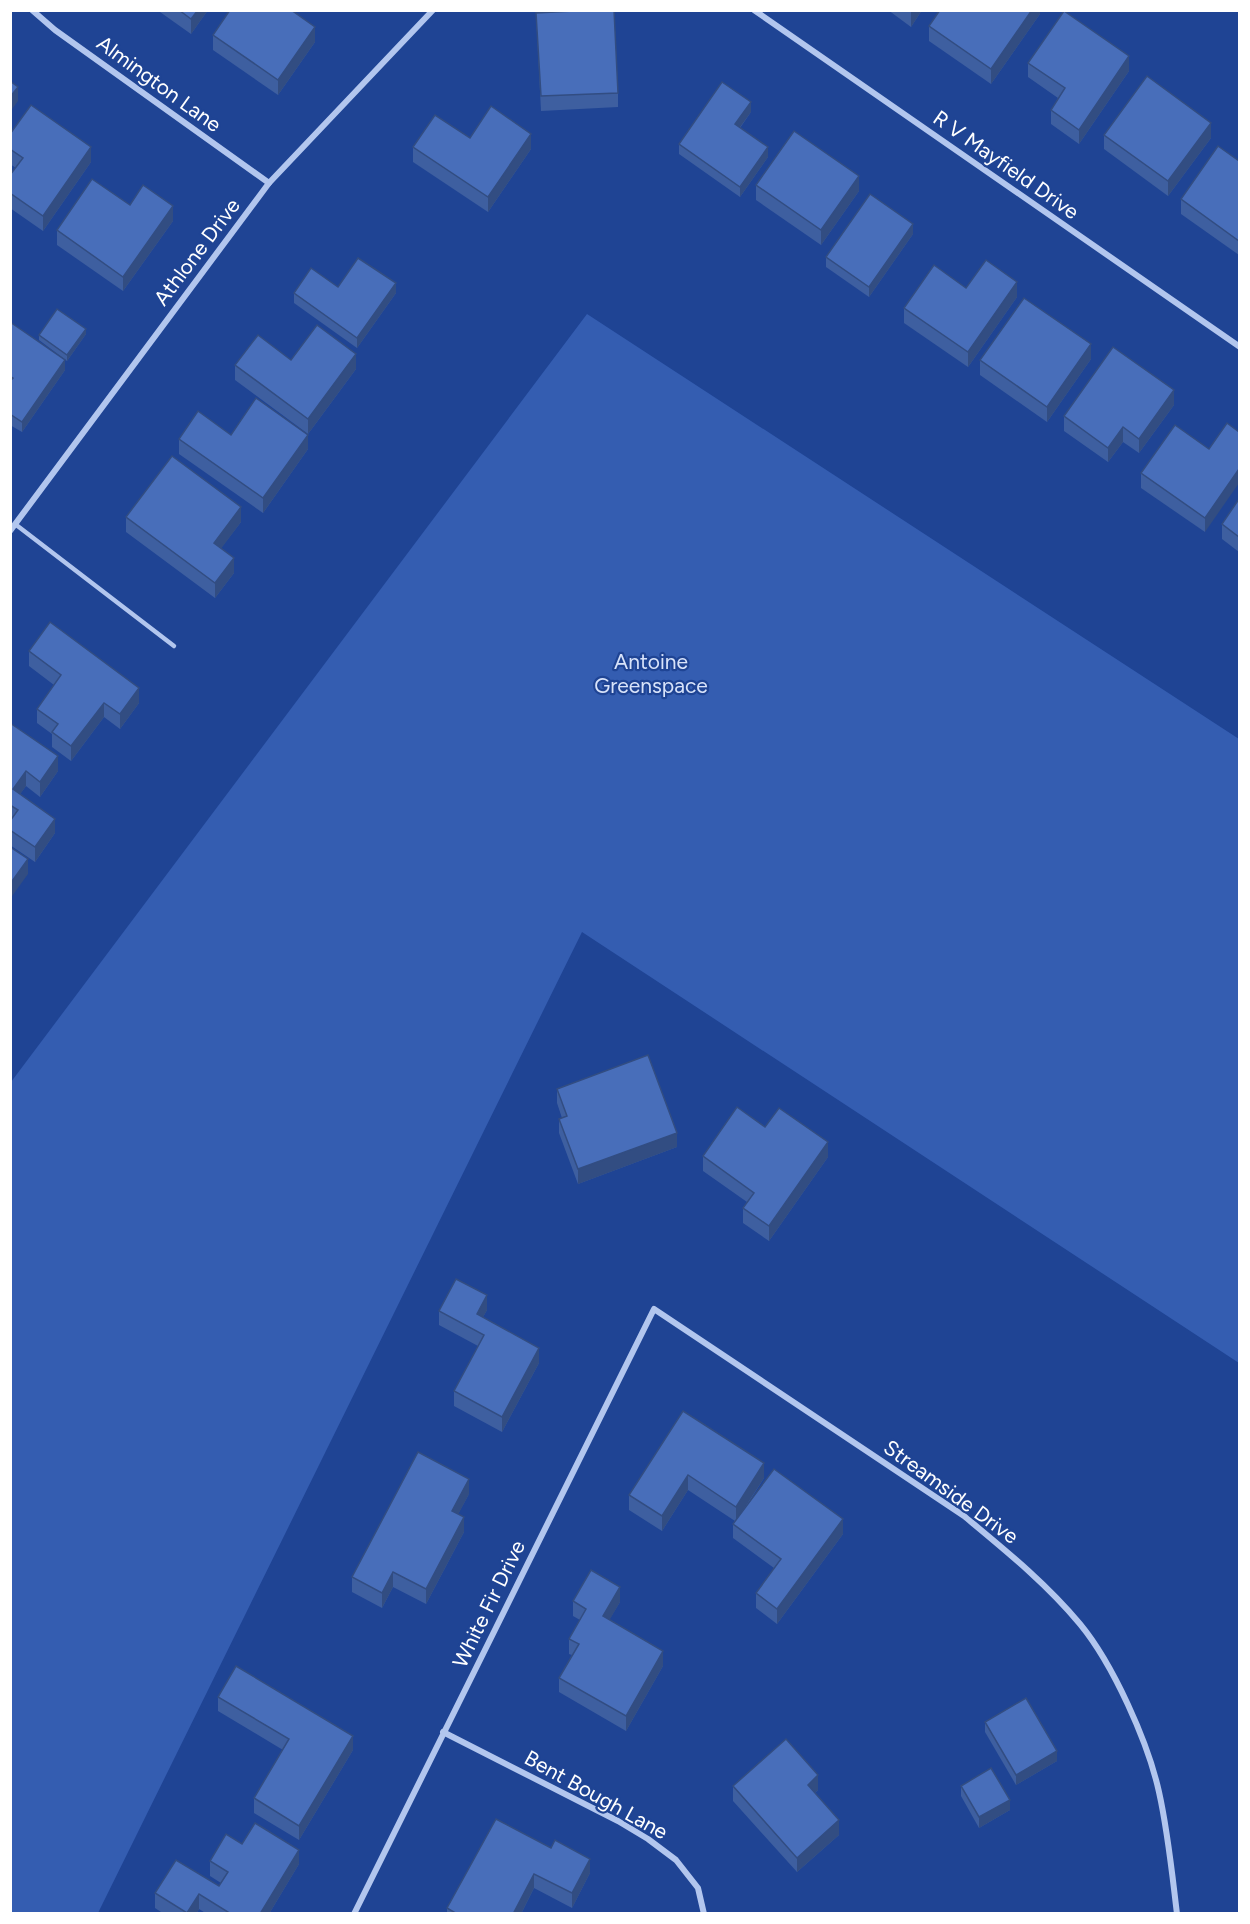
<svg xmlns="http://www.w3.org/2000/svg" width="1250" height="1924" font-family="Figtree,sans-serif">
  <rect width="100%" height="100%" fill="#1f4494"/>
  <path fill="#345db1" d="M587,314L1239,739V1363L582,932L98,1913H11V1082Z"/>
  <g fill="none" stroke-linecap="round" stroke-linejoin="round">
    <path stroke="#b2c6ee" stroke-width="4.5" d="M15,524L174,646"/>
    <g stroke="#b2c6ee" stroke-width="6">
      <path d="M32,10L55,30L269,183"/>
      <path d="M754,10L1240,347"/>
      <path d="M10,531L269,183L433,10"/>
      <path d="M443,1732L618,1821L648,1839L676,1860L698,1888L704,1914"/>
      <path d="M354,1914L654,1309L964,1516C1005,1550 1046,1583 1080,1624C1113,1664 1148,1742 1159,1792C1168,1832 1172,1873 1177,1914"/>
    </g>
  </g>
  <g fill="#3e5fa0">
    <path d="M160,10H208L191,34L160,12Z"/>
    <path d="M888,10H922L911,27Z"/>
    <path d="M1040,10V14L991,84L929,41V26Z"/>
    <path d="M536,13L618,93V107L541,111Z"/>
    <path d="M213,35L315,42L278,95L213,50Z"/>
    <path d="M1028,63L1129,71L1079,144L1051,124V110L1058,98L1028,77Z"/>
    <path d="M751,112L740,128L768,157L740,197L679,154V144Z"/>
    <path d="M10,134L91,162L43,231L10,208V175L16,168L10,164Z"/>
    <path d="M1104,135L1211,138L1168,196L1104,149Z"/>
    <path d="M413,147L531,149L488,212L413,162Z"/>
    <path d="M1239,161V255L1181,214V199Z"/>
    <path d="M756,185L859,191L821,245L756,200Z"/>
    <path d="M130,205L173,221L123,291L57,245V230Z"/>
    <path d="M913,234L869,297L826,267V257Z"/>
    <path d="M966,288L1017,297L968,367L904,323V308Z"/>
    <path d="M294,293H396L357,348L294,303Z"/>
    <path d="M10,322L65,370L22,432L10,425Z"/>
    <path d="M86,334L67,361L39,340V335Z"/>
    <path d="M1091,359L1047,422L980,375V360Z"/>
    <path d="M291,360L356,369L308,434L235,380V365Z"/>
    <path d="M1174,405L1139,453L1123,442L1108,462L1064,431V416Z"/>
    <path d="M231,435L308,449L263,513L179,454V439Z"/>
    <path d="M1209,449L1205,532L1141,488V473Z"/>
    <path d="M1239,499V552L1222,539V524Z"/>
    <path d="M126,517L241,522L221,548L234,573L215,598L126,532Z"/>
    <path d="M29,651L139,703L120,729L104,717L71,761L52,747V734L37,723V709L54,685L29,666Z"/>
    <path d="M10,723L58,771L40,797L26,786L20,794L55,833L35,862L10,845V821L11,820L10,819Z"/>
    <path d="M557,1089L677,1147L578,1184L559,1133V1119L562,1118L557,1103Z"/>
    <path d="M765,1127L828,1157L769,1241L743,1223V1208L747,1202L703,1171V1156Z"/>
    <path d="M487,1310L483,1317L539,1363L502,1432L454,1406V1391L478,1346L439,1325V1311Z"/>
    <path d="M683,1411L764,1478L744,1510L843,1534L777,1624L756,1608V1593L774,1568L733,1538V1524L735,1521L688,1490L662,1531L629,1510V1495Z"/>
    <path d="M469,1494L458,1514L464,1532L426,1604L393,1587L382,1608L352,1592V1577Z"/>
    <path d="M573,1601L620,1602L609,1620L663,1666L626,1731L559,1692V1678L572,1655L569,1654V1639L580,1620L573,1616Z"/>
    <path d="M218,1697L353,1750L299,1840L254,1813V1798L283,1750L218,1711Z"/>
    <path d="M985,1722L1057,1761L1016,1785L985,1732Z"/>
    <path d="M733,1786L818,1790L815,1793L839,1835L797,1872L733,1801Z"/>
    <path d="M961,1786L1010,1810L979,1828L961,1796Z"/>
    <path d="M242,1844L299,1864L269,1914H207L199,1909L196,1914H164L155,1908V1893L219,1886L221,1883L210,1876V1861Z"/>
    <path d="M551,1848L590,1873L572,1908L534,1888L521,1914H447V1908Z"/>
  </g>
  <g fill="#324d82">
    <path d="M198,10H208L191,34V19Z"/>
    <path d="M912,10H922L911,27V12Z"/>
    <path d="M1032,10H1040V14L991,84V69Z"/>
    <path d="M315,27V42L278,95V80Z"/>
    <path d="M1129,56V71L1079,144V130Z"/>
    <path d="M18,87V101L10,112V97Z"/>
    <path d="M751,102V112L735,134V124Z"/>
    <path d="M1211,123V138L1168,196V181Z"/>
    <path d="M531,134V149L488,212V197Z"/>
    <path d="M91,147V162L43,231V216Z"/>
    <path d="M768,147V157L740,197V187Z"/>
    <path d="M859,176V191L821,245V230Z"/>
    <path d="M173,206V221L123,291V277Z"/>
    <path d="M913,224V234L869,297V287Z"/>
    <path d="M1017,282V297L968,367V352Z"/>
    <path d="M396,283V293L357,348V338Z"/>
    <path d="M86,329V334L67,361V355Z"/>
    <path d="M1091,344V359L1047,422V407Z"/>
    <path d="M356,354V369L308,434V419Z"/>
    <path d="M65,360V370L22,432V422Z"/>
    <path d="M1174,390V405L1139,453V439Z"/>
    <path d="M1123,427V442L1108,462V448Z"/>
    <path d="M308,435V449L263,513V498Z"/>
    <path d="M1239,469V483L1205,532V518Z"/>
    <path d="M241,507V522L214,558V543Z"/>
    <path d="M234,558V573L215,598V583Z"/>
    <path d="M139,688V703L120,729V714Z"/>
    <path d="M104,703V717L71,761V746Z"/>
    <path d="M58,756V771L40,797V782Z"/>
    <path d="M26,771V786L13,804V789Z"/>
    <path d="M55,819V833L35,862V847Z"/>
    <path d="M28,859V874L10,899V884Z"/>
    <path d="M677,1133V1147L578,1184V1169Z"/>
    <path d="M828,1142V1157L769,1241V1226Z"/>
    <path d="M487,1295V1310L477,1328V1314Z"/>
    <path d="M539,1348V1363L502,1432V1417Z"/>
    <path d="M764,1463V1478L736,1521V1507Z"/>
    <path d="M688,1475V1490L662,1531V1516Z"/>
    <path d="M469,1479V1494L452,1526V1511Z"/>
    <path d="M464,1517V1532L426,1604V1589Z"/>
    <path d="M843,1519V1534L777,1624V1609Z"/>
    <path d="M393,1572V1587L382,1608V1593Z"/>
    <path d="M620,1587V1602L603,1631V1616Z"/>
    <path d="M663,1651V1666L626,1731V1716Z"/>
    <path d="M353,1736V1750L299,1840V1826Z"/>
    <path d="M1057,1751V1761L1016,1785V1775Z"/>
    <path d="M818,1775V1790L808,1799V1785Z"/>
    <path d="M1010,1800V1810L979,1828V1817Z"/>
    <path d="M839,1820V1835L797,1872V1858Z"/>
    <path d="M299,1850V1864L269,1914H260Z"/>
    <path d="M590,1859V1873L572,1908V1893Z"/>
    <path d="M534,1874V1888L521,1914H513Z"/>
    <path d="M199,1894V1909L196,1914H187Z"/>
  </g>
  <g fill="#486eba" stroke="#324d82" stroke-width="1.5">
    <path d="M179,10H198L191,19Z"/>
    <path d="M230,10H291L315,27L278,80L213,35Z"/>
    <path d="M593,10H614L618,93L541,96L536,13Z"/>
    <path d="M940,10H1032L991,69L929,26Z"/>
    <path d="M1064,11L1129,56L1079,130L1051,110L1065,88L1028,63Z"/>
    <path d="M1147,76L1211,123L1168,181L1104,135Z"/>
    <path d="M10,81L18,87L10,97Z"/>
    <path d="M722,82L751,102L735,124L768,147L740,187L679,144Z"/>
    <path d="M31,105L91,147L43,216L10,193V175L23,158L10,149V134Z"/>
    <path d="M491,106L531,134L488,197L413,147L435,115L470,138Z"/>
    <path d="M794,131L859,176L821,230L756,185Z"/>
    <path d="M1218,146L1239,161V241L1181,199Z"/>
    <path d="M92,179L130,205L143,185L173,206L123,277L57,230Z"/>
    <path d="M870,194L913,224L869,287L826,257Z"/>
    <path d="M358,258L396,283L357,338L294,293L311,268L338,287Z"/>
    <path d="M986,260L1017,282L968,352L904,308L934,265L966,288Z"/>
    <path d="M1024,298L1091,344L1047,407L980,360Z"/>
    <path d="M57,309L86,329L67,355L39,335Z"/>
    <path d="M10,322L65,360L22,422L10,414V381L13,378L10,376Z"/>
    <path d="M317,325L356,354L308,419L235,365L258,335L291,360Z"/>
    <path d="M1113,347L1174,390L1139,439L1123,427L1108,448L1064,416Z"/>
    <path d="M256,398L308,435L263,498L179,439L198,411L231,435Z"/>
    <path d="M1227,423L1239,432V469L1205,518L1141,473L1175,425L1209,449Z"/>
    <path d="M172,456L241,507L214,543L234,558L215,583L126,517Z"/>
    <path d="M1239,499V537L1222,524Z"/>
    <path d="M50,622L139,688L120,714L104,703L71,746L52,732L58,724L37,709L61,675L29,651Z"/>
    <path d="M10,723L58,756L40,782L26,771L13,789L55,819L35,847L10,830V821L18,810L10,805Z"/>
    <path d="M10,847L28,859L10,884Z"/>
    <path d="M648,1055L677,1133L578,1169L559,1119L567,1116L557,1089Z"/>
    <path d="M737,1107L765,1127L779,1108L828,1142L769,1226L743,1208L754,1193L703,1156Z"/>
    <path d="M456,1279L487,1295L477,1314L539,1348L502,1417L454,1391L484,1335L439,1311Z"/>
    <path d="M683,1411L764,1463L736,1507L688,1475L662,1516L629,1495Z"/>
    <path d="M418,1452L469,1479L452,1511L464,1517L426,1589L393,1572L382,1593L352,1577Z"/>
    <path d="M774,1469L843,1519L777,1609L756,1593L781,1559L733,1524Z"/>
    <path d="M591,1570L620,1587L603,1616L663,1651L626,1716L559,1678L579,1644L569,1639L586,1609L573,1601Z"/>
    <path d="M236,1666L353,1736L299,1826L254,1798L289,1739L218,1697Z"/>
    <path d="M1026,1698L1057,1751L1016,1775L985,1722Z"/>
    <path d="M786,1739L818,1775L808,1785L839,1820L797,1858L733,1786Z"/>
    <path d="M991,1768L1010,1800L979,1817L961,1786Z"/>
    <path d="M496,1819L551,1848L555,1840L590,1859L572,1893L534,1874L513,1914H457L447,1908Z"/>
    <path d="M255,1823L299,1850L260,1914H231L199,1894L187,1913L155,1893L176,1860L219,1886L228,1872L210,1861L226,1834L242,1844Z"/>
  </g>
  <g text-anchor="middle" stroke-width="4.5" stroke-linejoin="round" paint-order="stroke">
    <g font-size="21" fill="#fff" stroke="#1f4494">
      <text transform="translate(159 84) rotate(36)" y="7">Almington Lane</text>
      <text transform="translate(1006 165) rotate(35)" y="7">R V Mayfield Drive</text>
      <text transform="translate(197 252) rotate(-53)" y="7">Athlone Drive</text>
      <text transform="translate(951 1492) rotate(36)" y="7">Streamside Drive</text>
      <text transform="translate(489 1604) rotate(-64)" y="7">White Fir Drive</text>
      <text transform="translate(596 1795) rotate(29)" y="7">Bent Bough Lane</text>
    </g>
    <g font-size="21" fill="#d8e3fa" stroke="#1f4494">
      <text x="651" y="669">Antoine<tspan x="651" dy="24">Greenspace</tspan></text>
    </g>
  </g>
  <rect width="1250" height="1924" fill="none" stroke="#ffffff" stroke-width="24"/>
</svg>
